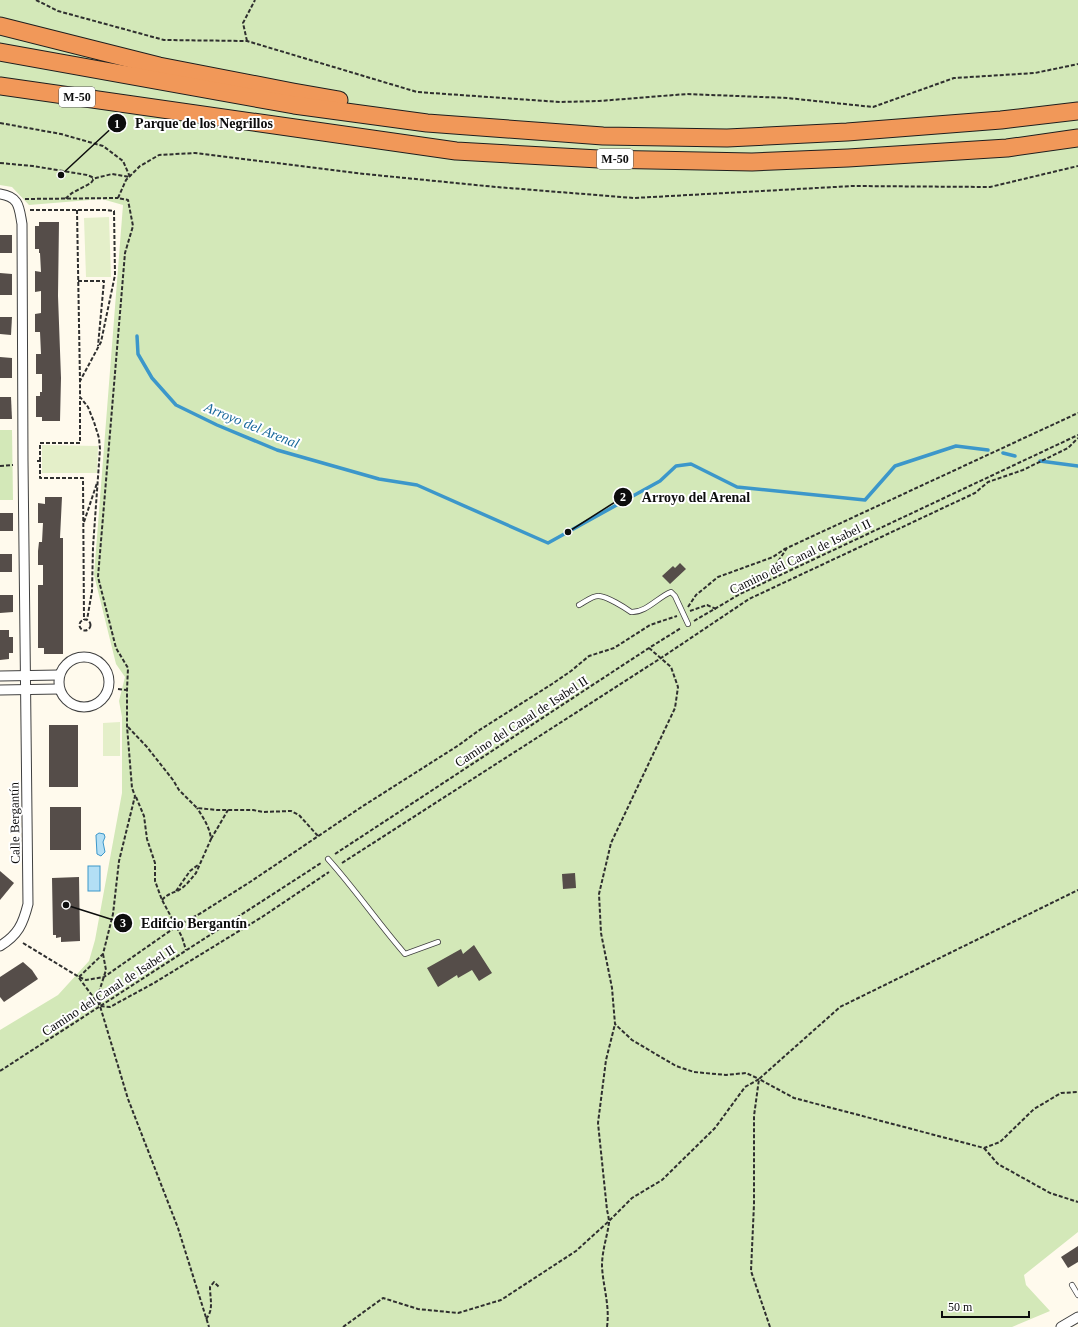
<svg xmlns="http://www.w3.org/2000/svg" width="1078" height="1327" font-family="Georgia,serif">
  <rect width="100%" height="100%" fill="#fffaed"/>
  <g fill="#d3e8b8">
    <path d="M0,0H1078V1232L1024,1275L1026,1285L1050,1311L1012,1327H0V1030L58,995L89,961L95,940L122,793V717L119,701L125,677L116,664L94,575L123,205L102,199L29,205L12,187L0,185Z"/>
    <path d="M0,430H12L13,500H0Z"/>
  </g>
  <g fill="#e4efc9">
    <path d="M109,217L111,277H86L84,218Z"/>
    <path d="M42,445L98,446L97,473H42Z"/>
    <path d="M120,722V756H103V723Z"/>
  </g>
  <g fill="#b3dff5" stroke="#3c97ca">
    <path d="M99,833L104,834L105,837L103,842L105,852L101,856L97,854L96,836V835Z"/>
    <rect x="88" y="866" width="12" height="25"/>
  </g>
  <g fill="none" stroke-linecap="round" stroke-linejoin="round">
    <g stroke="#3c97ca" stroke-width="3.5">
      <path d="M137,336L138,354L152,378L176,405L217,425L277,450L379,479L417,485L548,543L660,481L676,466L691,464L737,487L865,500L895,466L956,446L988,450"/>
      <path d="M1003,453L1015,456"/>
      <path d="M1040,461L1078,466"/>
    </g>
  </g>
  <g fill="#554d49">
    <path d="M39,222H59L58,296L61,378L60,421H42V417H36V396H40V392H42V374H36V354H41L40,332H35V314L41,313V291L35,292V271L41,272L40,253H39V249H35V226H39Z"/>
    <rect x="0" y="235" width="12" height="18"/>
    <path d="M0,273L12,274V295H0Z"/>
    <path d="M0,317H12L11,335L0,334Z"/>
    <path d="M0,357L12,358V378H0Z"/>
    <path d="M0,397H11L12,419H0Z"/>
    <path d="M45,497H62L60,538H63V654H44V648H38V585H43V565H38V551L39,542H42L43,523H38V503L45,504Z"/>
    <rect x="0" y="513" width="13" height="18"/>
    <rect x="0" y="554" width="12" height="18"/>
    <path d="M680,563L686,569L670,584L662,576L673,566L675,568Z"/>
    <path d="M0,595H13V612L0,613Z"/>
    <path d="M0,630H9V637H13V653H9V659L0,660Z"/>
    <rect x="49" y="725" width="29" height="62"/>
    <rect x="50" y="807" width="31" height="43"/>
    <path d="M0,871L14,883L0,900Z"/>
    <path d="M575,873L576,888L563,889L562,874Z"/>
    <path d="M79,877L80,941L61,942V937L56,938V935H53L52,878Z"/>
    <path d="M474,945L492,973L479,981L472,970L458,978L457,975L438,987L427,968L461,949L463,954Z"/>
    <path d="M23,962L32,970L38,979L4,1002L0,997V977Z"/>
    <path d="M1078,1246V1262L1068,1268L1061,1257Z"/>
  </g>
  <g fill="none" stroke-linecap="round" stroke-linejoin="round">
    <defs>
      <g id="service">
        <path d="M579,605C585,602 593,595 599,596C608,597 624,607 631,612C646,613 658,597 671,592L675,596L688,624"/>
        <path d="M328,859C355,889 378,923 405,954L438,942"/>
        <path d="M1072,1285L1078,1295"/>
      </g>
      <g id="minor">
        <path d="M0,194C20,197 19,208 22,224L23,461L28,904C23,924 18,935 0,946"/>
        <circle cx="84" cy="682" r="25"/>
        <path d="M0,676L59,675"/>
        <path d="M0,690L59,689"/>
        <path d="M1061,1327L1078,1317"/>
      </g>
      <g id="motorway">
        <path d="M0,26L159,66L293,92L339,100"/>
        <path d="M0,52L294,105L427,123L603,136L727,138L847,132L1001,120L1078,111"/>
        <path d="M0,86L456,151L599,159L752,162L848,158L1007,148L1078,138"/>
      </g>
    </defs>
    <use href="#service" stroke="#404040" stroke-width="6"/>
    <use href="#minor" stroke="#404040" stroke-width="11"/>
    <use href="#motorway" stroke="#1e1e1e" stroke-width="19"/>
    <g stroke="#2f2f2f" stroke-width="2" stroke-dasharray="4 2" stroke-linecap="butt">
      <path d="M36,0L58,11L164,40L247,41L417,92L560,102L599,101L687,94L787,98L873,107L954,78L1035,73L1078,64"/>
      <path d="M247,41L243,23L255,0"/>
      <path d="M0,123L61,134L103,146L123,161L130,177L112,174L92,179"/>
      <path d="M0,163L33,166L87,175L92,177L93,180L91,183L72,193L65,199"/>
      <path d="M25,199L118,198"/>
      <path d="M30,210H106L114,211L115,275L101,342L80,381V397L88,407L94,422L99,438L100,449L93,547L92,591L87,620"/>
      <path d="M77,210L80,381"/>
      <path d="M78,281H104L98,346"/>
      <path d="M37,461H40V478H83L84,620"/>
      <path d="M40,461V443H80V398"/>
      <path d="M0,466L13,465"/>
      <path d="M84,522L97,483"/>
      <path d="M765,581L787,548L1078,413"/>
      <path d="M688,607L696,595L718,577L773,557L786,548"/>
      <path d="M690,611L707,605L716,609"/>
      <circle cx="85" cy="625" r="5.5"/>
      <path d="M694,621L740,594L1078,435"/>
      <path d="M649,648L671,667L678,687L675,708L611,843L599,894L601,933L612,988L615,1024L632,1040L676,1066L694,1072L726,1075L746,1073L759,1079"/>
      <path d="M118,689L127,690"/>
      <path d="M128,727L147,747L173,780L179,790L197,808L217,810H253L263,812L291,811L299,815L318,836"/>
      <path d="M136,797L144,816L147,839L155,863V881L162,900L182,937L186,950"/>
      <path d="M211,839L228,810"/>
      <path d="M335,854L649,648L681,628"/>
      <path d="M342,863L661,658L749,599L975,493L988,482L1023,470L1068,448L1078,438"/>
      <path d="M176,891L190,871L198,865"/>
      <path d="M162,900C167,894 173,893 179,890C186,886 191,879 196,873L211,839C210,828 203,817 197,808"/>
      <path d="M23,943L79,977L86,980L104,977L177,926L201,913L250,882L363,806L459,745L478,731L552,684L571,671L589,656L614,648L650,625L677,616"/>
      <path d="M103,954L106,970L99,992L100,1006L110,1007L154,983L262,917L329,872"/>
      <path d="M79,977L103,954L113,914L119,861L135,796L132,788L127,726V690L128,668L116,648L98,577L125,253L133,226L128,200L118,198L126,180L140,166L159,155L195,153L365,174L496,187L634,198L853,186L990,187L1078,166"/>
      <path d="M79,978L100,1006L128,1099L178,1228L209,1327"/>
      <path d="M0,1071L321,863"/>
      <path d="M984,1148L998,1164L1050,1193L1078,1202"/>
      <path d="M206,1319C214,1310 210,1299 210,1287L214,1282L219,1287"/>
      <path d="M343,1327L383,1298L418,1309L458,1313L501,1300L576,1251L609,1221L632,1198L662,1180L715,1128L745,1087L759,1079L794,1098L984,1148L1000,1142L1034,1109L1061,1093L1078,1092"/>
      <path d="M607,1327C610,1305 603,1287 602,1266C602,1251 607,1237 609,1223C609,1219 608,1214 607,1210L598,1123L606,1060L615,1024"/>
      <path d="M770,1327L751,1271L754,1204V1116L759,1079L840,1007L1078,890"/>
    </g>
    <use href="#service" stroke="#fff" stroke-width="4.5"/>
    <use href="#minor" stroke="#fff" stroke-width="9"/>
    <use href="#motorway" stroke="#f19859" stroke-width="17"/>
  </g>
  <g text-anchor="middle" stroke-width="4" stroke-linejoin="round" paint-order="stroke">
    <g fill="#fff" stroke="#565656" stroke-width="1">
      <rect x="59" y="87" width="36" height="20" rx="3"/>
      <rect x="597" y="149" width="36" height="20" rx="3"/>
    </g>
    <g font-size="12" font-weight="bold" fill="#0d0d0d">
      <text x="77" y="101">M-50</text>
      <text x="615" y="163">M-50</text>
    </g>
    <g font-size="13" fill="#0d0d0d" stroke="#fff">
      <text transform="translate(800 556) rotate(-26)" y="5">Camino del Canal de Isabel II</text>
      <text transform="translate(521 721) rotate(-33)" y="5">Camino del Canal de Isabel II</text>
      <text transform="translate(14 823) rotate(-91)" y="5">Calle Bergantín</text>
      <text transform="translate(108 990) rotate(-33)" y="5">Camino del Canal de Isabel II</text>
    </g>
    <g font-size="14" font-style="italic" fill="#19689b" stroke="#fff">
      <text transform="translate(252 425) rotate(22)" y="5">Arroyo del Arenal</text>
    </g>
  </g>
  <path fill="none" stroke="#0d0d0d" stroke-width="1.5" d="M61 175L117 123M568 532L623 497M66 905L123 923"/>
  <g fill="#0d0d0d" stroke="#fff" stroke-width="1.5">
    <circle cx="61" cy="175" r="4"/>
    <circle cx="568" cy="532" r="4"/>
    <circle cx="66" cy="905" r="4"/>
    <circle cx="117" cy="123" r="10"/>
    <circle cx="623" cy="497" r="10"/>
    <circle cx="123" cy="923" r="10"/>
  </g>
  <g font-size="12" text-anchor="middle" font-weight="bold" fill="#fff">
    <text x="117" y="128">1</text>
    <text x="623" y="501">2</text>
    <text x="123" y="927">3</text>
  </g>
  <g font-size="14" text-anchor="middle" font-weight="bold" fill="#0d0d0d" stroke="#fff" stroke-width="4" stroke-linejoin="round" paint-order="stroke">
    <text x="204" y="128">Parque de los Negrillos</text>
    <text x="696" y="502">Arroyo del Arenal</text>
    <text x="194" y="928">Edifcio Bergantín</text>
  </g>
  <path d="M942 1311v6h87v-6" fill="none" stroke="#0d0d0d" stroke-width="2"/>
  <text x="948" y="1311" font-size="12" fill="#0d0d0d" stroke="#ffffff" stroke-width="3" paint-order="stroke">50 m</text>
</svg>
